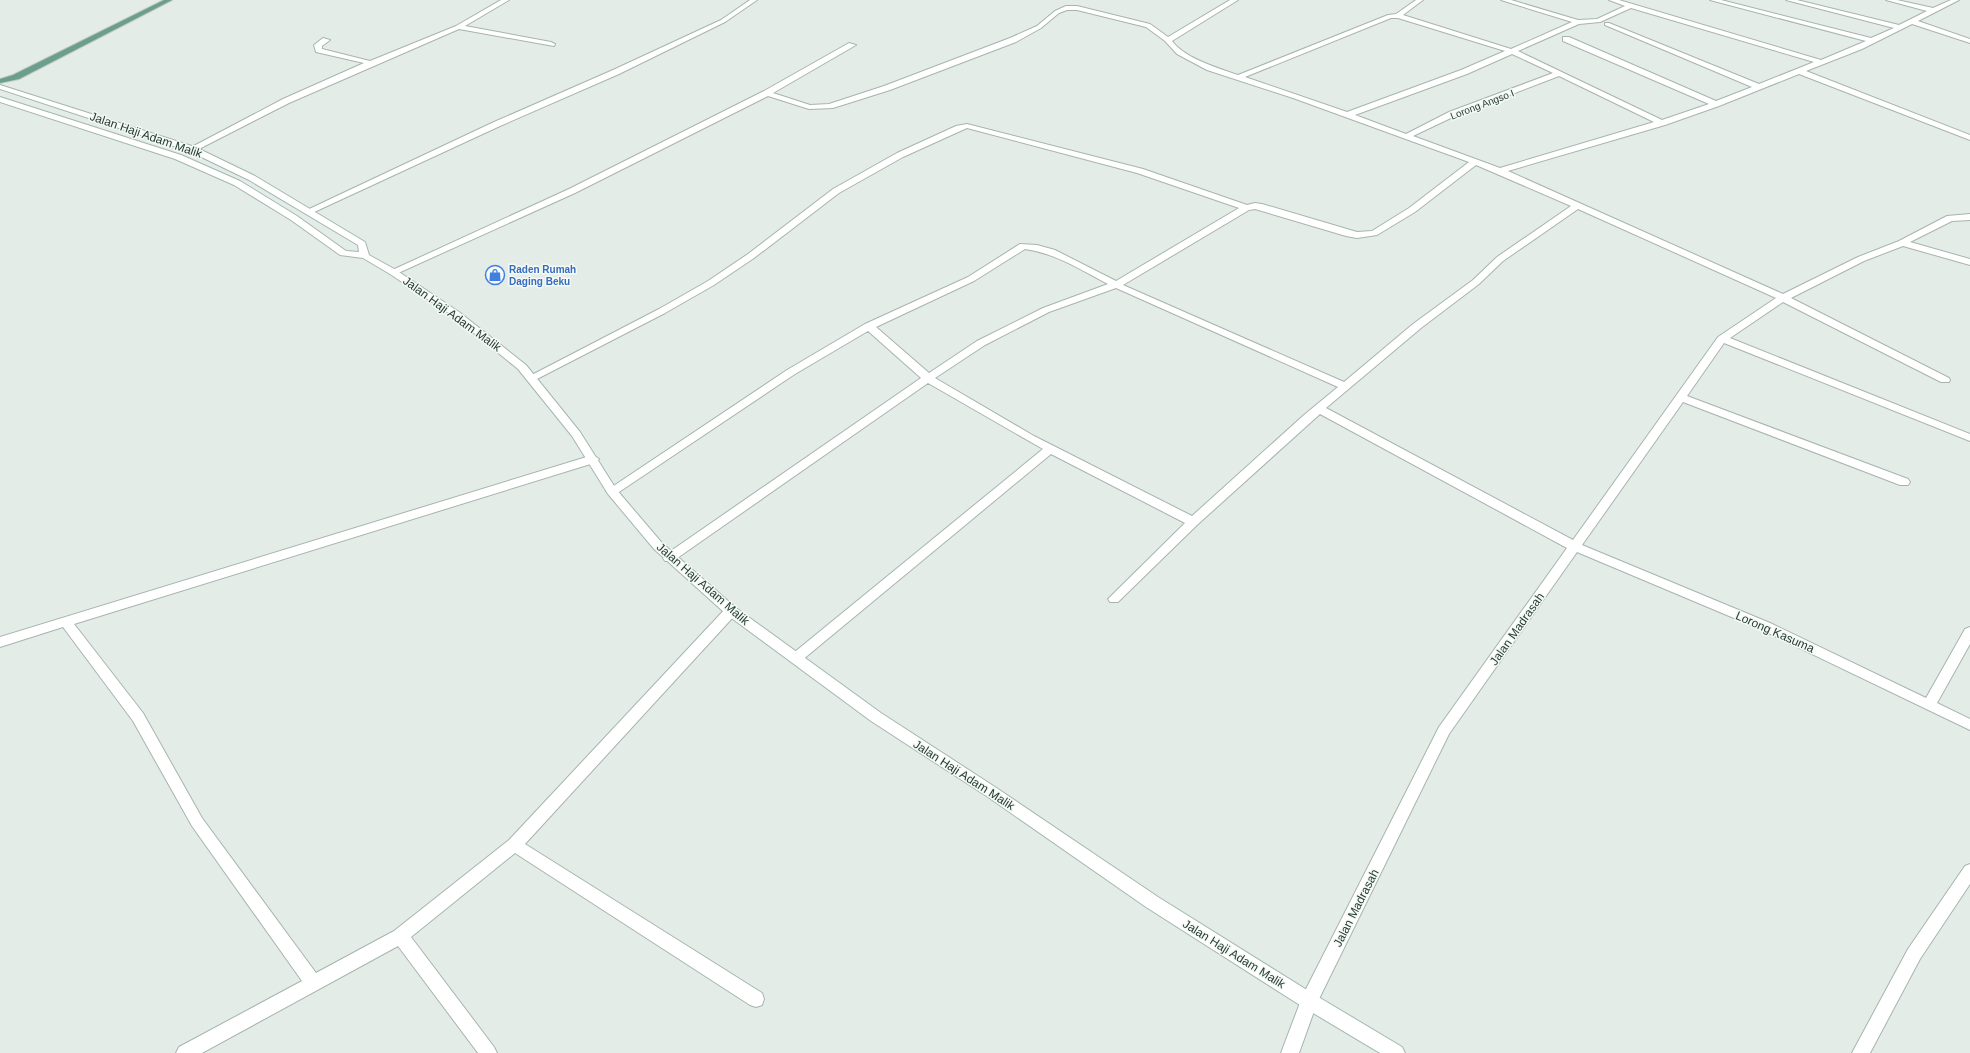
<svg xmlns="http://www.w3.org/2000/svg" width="1970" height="1053" font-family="Helvetica,sans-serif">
  <rect width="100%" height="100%" fill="#e4ece8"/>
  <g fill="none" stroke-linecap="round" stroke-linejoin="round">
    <defs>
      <g id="street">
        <path d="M501,0H509L465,26L551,42L555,44L554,46L459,29L289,103L195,151H189L188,149L283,99L364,63L316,52L314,45L323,38L330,40L322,46V49L370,61L456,26Z"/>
        <path d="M750,0H757L725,22L619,74L500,126L312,213L309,214L305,211L494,122L613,70L721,20Z"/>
        <path d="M1230,0H1238L1172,41C1184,58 1218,68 1238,75L1388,15L1396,14L1416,0H1423L1403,15L1511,49L1572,22L1501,0H1511L1578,20L1597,19L1625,6L1609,0H1619L1821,60L1866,41L1710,0H1721L1871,38L1894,28L1786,0H1797L1899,25L1927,11L1886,0H1897L1933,8L1951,0H1959L1918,21L1970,39V43L1912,24L1862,49L1806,71L1970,135V140L1799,74L1719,106L1665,125L1508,171L1783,294L1858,257L1899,241L1947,216L1970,214V220L1952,221L1910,242L1970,259V265L1903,246L1864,261L1791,298L1949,378L1950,380L1949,382H1941L1783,302L1730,338L1970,434V441L1724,343L1687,396L1908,479L1910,482L1908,485H1900L1683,402L1582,545L1770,623L1926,698L1965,629L1970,627V644L1937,703L1970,719V730L1760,629L1577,552L1449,734L1317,1003L1299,1053H1281L1303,995L1439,727L1567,548L1320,414L1197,525L1118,602H1110L1108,599L1185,523L1051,454L801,661L796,663L791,661L789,658L791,655L1043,449L928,383L673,561H665L663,558L665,555L921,378L868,331L795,374L616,494L612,495L606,491L787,370L865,324L968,277L1020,244L1037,245L1055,250L1116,281L1239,208L1137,173L967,128L903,157L839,193L754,258L714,285L665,313L535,380L531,381L526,378L659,309L708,281L748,254L833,189L897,153L956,126L967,124L1143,169L1247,205L1255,203L1262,204L1357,232L1372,231L1409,208L1469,162L1293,98L1207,70L1177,54L1165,41L1146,27L1077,10H1067L1059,13L1041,28L1016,42L890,90L833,108L809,109L768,96L575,193L396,274H390L388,272L569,189L764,91L849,43L856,45L773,93L810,105L829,104L884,86L1010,38L1037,26L1055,11L1066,6H1077L1150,24L1168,37ZM1631,8L1814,62L1759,84L1609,23H1605V25L1752,87L1716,101L1569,37H1563V41L1709,104L1662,120L1518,51L1579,24L1600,22ZM1391,18H1398L1505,51L1461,70L1347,112L1245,77ZM1512,54L1553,73L1449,112L1406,134L1355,115L1467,74ZM1559,76L1654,122L1500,168L1413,136L1455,116ZM1476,165L1571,206L1497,257L1473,280L1413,324L1344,382L1123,285L1249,210L1255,209L1346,236L1357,238L1377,235L1415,212ZM1578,209L1776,298L1718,337L1573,540L1326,408L1421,328L1479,284L1503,261ZM1025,249C1055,253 1081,270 1108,284L1043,308L977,341L929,373L876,327L974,281ZM1116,288L1338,387L1304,415L1192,516L1034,436L935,378L985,345L1049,312Z"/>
        <path d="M593,455L599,459L597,462L74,624L143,713L202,818L316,973L394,931L509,840L726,608H736L737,611L736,614L525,844L762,993L764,999L762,1005L756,1007L750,1005L515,853L411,937L494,1047L497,1053H478L398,946L202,1053H176L179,1047L302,981L192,826L133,721L63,627L0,647V637Z"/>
        <path d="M1970,864V884L1920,959L1870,1053H1852L1908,949L1965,866Z"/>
      </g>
      <path id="secondary" d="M0,85L195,147L255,176L365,242L369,255L396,270L459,312L526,365L580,432L616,489L662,543L736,608L881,713L998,789L1158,897L1315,995L1402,1047L1405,1053H1380L1303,1007L1146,907L988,797L871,721L726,614L654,549L608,494L572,436L518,369L453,316L390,274L363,258L340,255L291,220L234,185L175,159L0,102V97L181,155L240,181L297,216L346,251L359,252L358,245L249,180L189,151L0,89Z"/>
      <path id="primary" d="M164,0H172L19,79L0,83V79L13,75Z"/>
    </defs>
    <use href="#street" stroke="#a7b4ae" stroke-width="2"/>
    <use href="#secondary" stroke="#a3b7af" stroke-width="2"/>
    <use href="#primary" stroke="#c2c9c6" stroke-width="2"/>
    <use href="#street" fill="#fff" fill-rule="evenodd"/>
    <use href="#secondary" fill="#fff" fill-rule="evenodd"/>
    <use href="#primary" fill="#6c9e8d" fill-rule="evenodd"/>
  </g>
  <defs>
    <symbol id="shop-ring" viewBox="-11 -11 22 22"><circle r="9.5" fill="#f5f9f6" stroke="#3f7fe0" stroke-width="1.5"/><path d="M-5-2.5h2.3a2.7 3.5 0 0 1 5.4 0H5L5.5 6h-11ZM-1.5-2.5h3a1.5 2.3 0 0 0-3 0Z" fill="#3f7fe0"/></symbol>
  </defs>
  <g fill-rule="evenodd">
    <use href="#shop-ring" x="484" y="264" width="22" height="22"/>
  </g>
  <g text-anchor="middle" stroke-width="3" stroke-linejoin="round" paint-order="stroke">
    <g font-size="10" fill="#253d34" stroke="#f5f9f6">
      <text transform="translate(1482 104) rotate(-21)" y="4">Lorong Angso I</text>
    </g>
    <g font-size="10" font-weight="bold" fill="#366cbe" stroke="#f5f9f6" text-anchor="start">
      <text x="509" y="273">Raden Rumah<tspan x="509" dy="12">Daging Beku</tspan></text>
    </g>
    <g font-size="12" fill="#253d34" stroke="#f5f9f6">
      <text transform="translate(146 135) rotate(19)" y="4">Jalan Haji Adam Malik</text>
      <text transform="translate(452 314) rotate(36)" y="4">Jalan Haji Adam Malik</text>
      <text transform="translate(703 584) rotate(41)" y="4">Jalan Haji Adam Malik</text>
      <text transform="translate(1517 629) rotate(-55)" y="4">Jalan Madrasah</text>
      <text transform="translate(1775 632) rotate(24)" y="4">Lorong Kasuma</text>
      <text transform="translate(964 775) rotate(33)" y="4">Jalan Haji Adam Malik</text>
      <text transform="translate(1356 908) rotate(-63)" y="4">Jalan Madrasah</text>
      <text transform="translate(1234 954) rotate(32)" y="4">Jalan Haji Adam Malik</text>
    </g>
  </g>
</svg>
